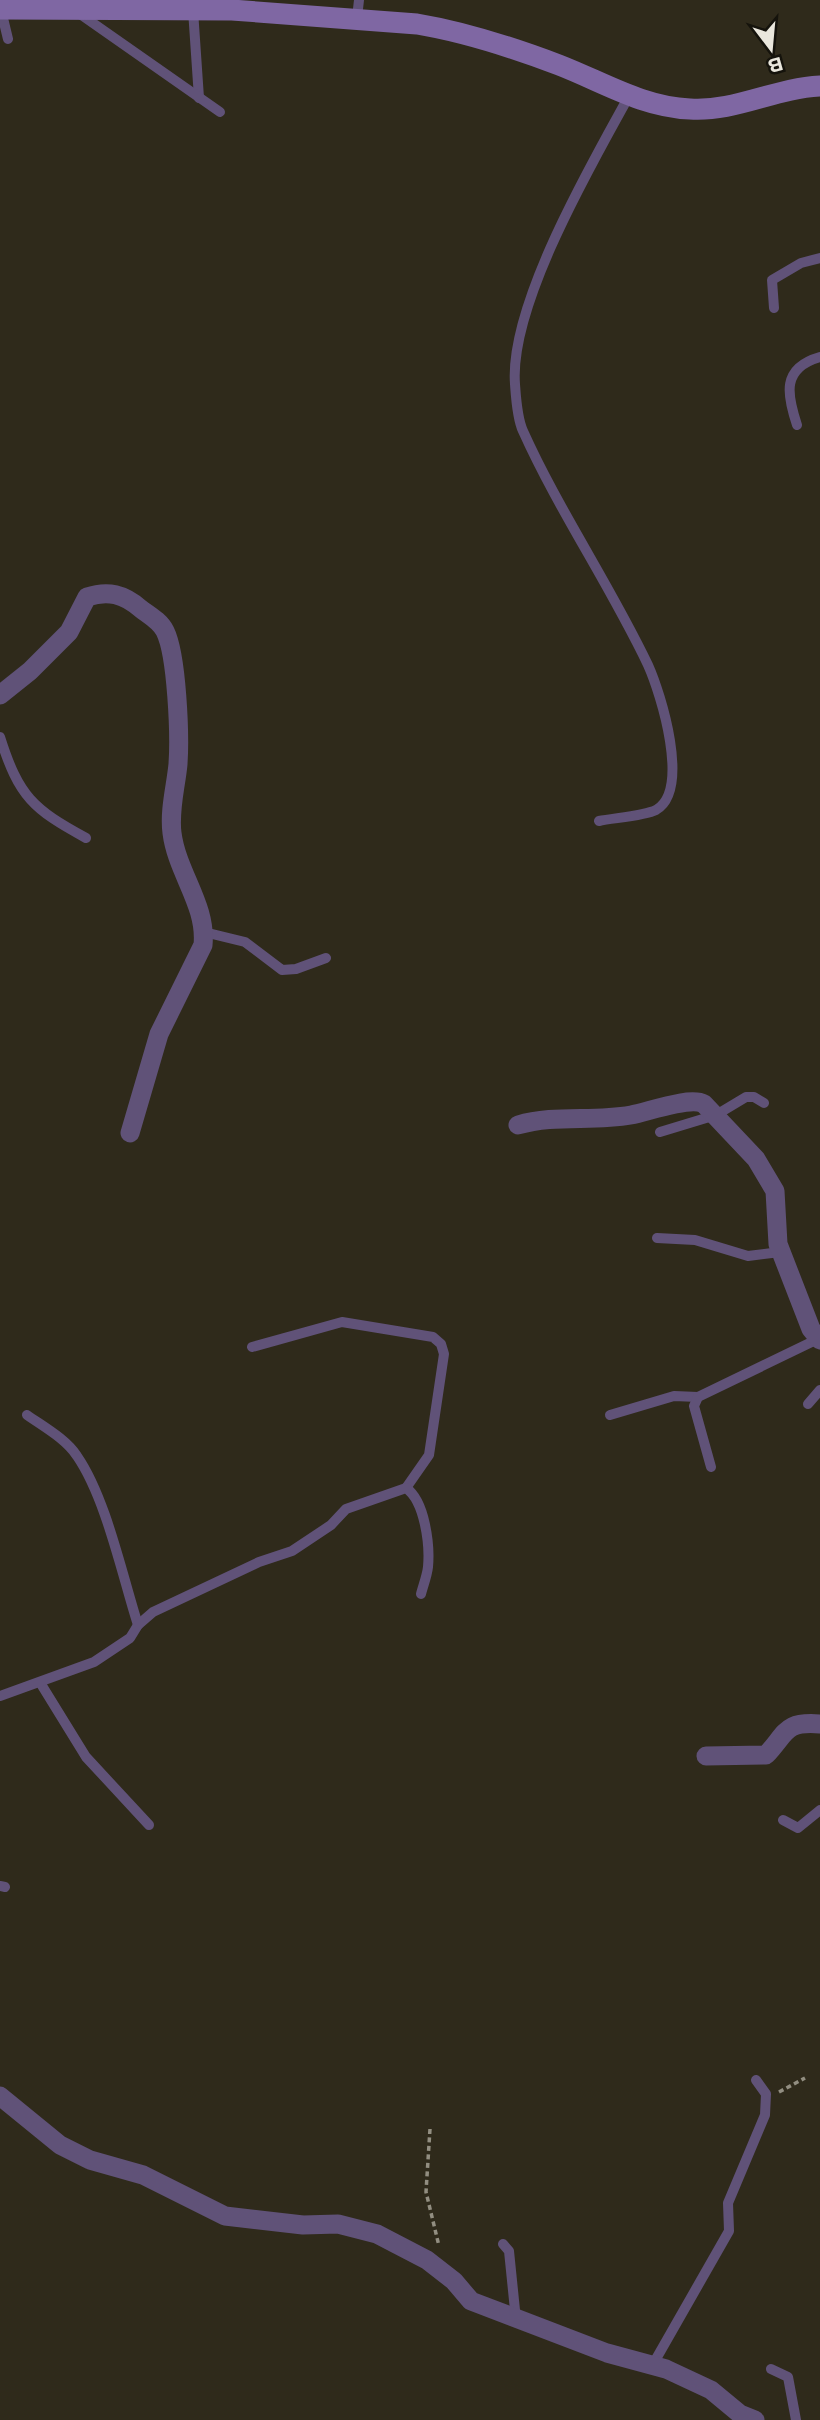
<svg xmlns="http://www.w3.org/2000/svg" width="820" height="2420" font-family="Montserrat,sans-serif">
  <rect width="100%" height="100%" fill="#2f2a1b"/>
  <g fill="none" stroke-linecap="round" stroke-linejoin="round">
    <g stroke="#928e81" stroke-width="3.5" stroke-dasharray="5 3.5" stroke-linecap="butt">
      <path d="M779,2092L805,2078"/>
      <path d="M430,2129L426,2192L439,2246"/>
    </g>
    <g stroke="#605278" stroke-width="10">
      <path d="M1,10L8,39"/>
      <path d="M193,10L199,98"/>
      <path d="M80,14L220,112"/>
      <path d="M357,18L359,0"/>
      <path d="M774,308L772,280L801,263L820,258"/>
      <path d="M797,425C787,395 781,368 820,357"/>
      <path d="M0,737C19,797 33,809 86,838"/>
      <path d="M599,821C613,818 644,816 656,810C691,790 661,694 648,665C610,585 559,511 523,431C517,418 516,398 515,384C509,306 591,165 629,96"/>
      <path d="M204,932L245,942L282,970L296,969L326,958"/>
      <path d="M660,1132L716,1115L746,1097H754L764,1103"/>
      <path d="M657,1238L695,1240L748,1256L780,1252"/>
      <path d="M252,1347L342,1322L433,1337L441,1344L444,1354L429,1455L406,1488"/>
      <path d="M808,1404L820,1390"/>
      <path d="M27,1415C44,1427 66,1439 77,1456C106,1498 122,1575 138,1625"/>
      <path d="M610,1415L674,1396L698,1397"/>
      <path d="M711,1467L694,1406L698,1397L818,1339"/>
      <path d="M41,1684L86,1757L149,1825"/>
      <path d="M0,1696L94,1662L130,1638L138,1625L153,1612L259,1562L292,1551L331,1525L346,1509L406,1488C425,1501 430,1545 428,1567C427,1576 423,1586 421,1594"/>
      <path d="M783,1820L798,1828L820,1810"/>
      <path d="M0,1886L5,1887"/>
      <path d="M503,2244L509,2251L516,2320"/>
      <path d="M652,2366L729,2231L728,2203L765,2115L766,2094L756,2080"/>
      <path d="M771,2369L788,2377L796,2420"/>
    </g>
    <g stroke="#605278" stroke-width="19">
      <path d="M0,695L30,671L69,632L87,597C108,590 124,594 141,609C149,615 160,621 165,631C177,655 180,735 178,764C176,786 169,810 172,833C177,873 207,905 203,945L159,1034L130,1133"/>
      <path d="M518,1125C555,1114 592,1122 631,1115C648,1112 690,1096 704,1104L756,1159L775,1191L778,1244L811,1329L820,1340"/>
      <path d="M706,1756L766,1755C787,1733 784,1721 820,1724"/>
      <path d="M0,2096L60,2145L90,2160L143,2175L225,2216L303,2225L338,2224L377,2234L427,2260L454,2281L471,2301L607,2353L666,2369L711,2390L740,2414L755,2420"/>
    </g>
    <path stroke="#7f67a3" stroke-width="21" d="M0,9L232,10L417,24C465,32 514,48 559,65C603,82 642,107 690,109C735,112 775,88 820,86"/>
  </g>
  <g transform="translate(771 49) rotate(164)" stroke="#15130c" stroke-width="5" paint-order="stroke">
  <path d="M0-5L12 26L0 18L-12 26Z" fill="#eae7dd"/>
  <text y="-10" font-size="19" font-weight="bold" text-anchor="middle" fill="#eae7dd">B</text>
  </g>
</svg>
